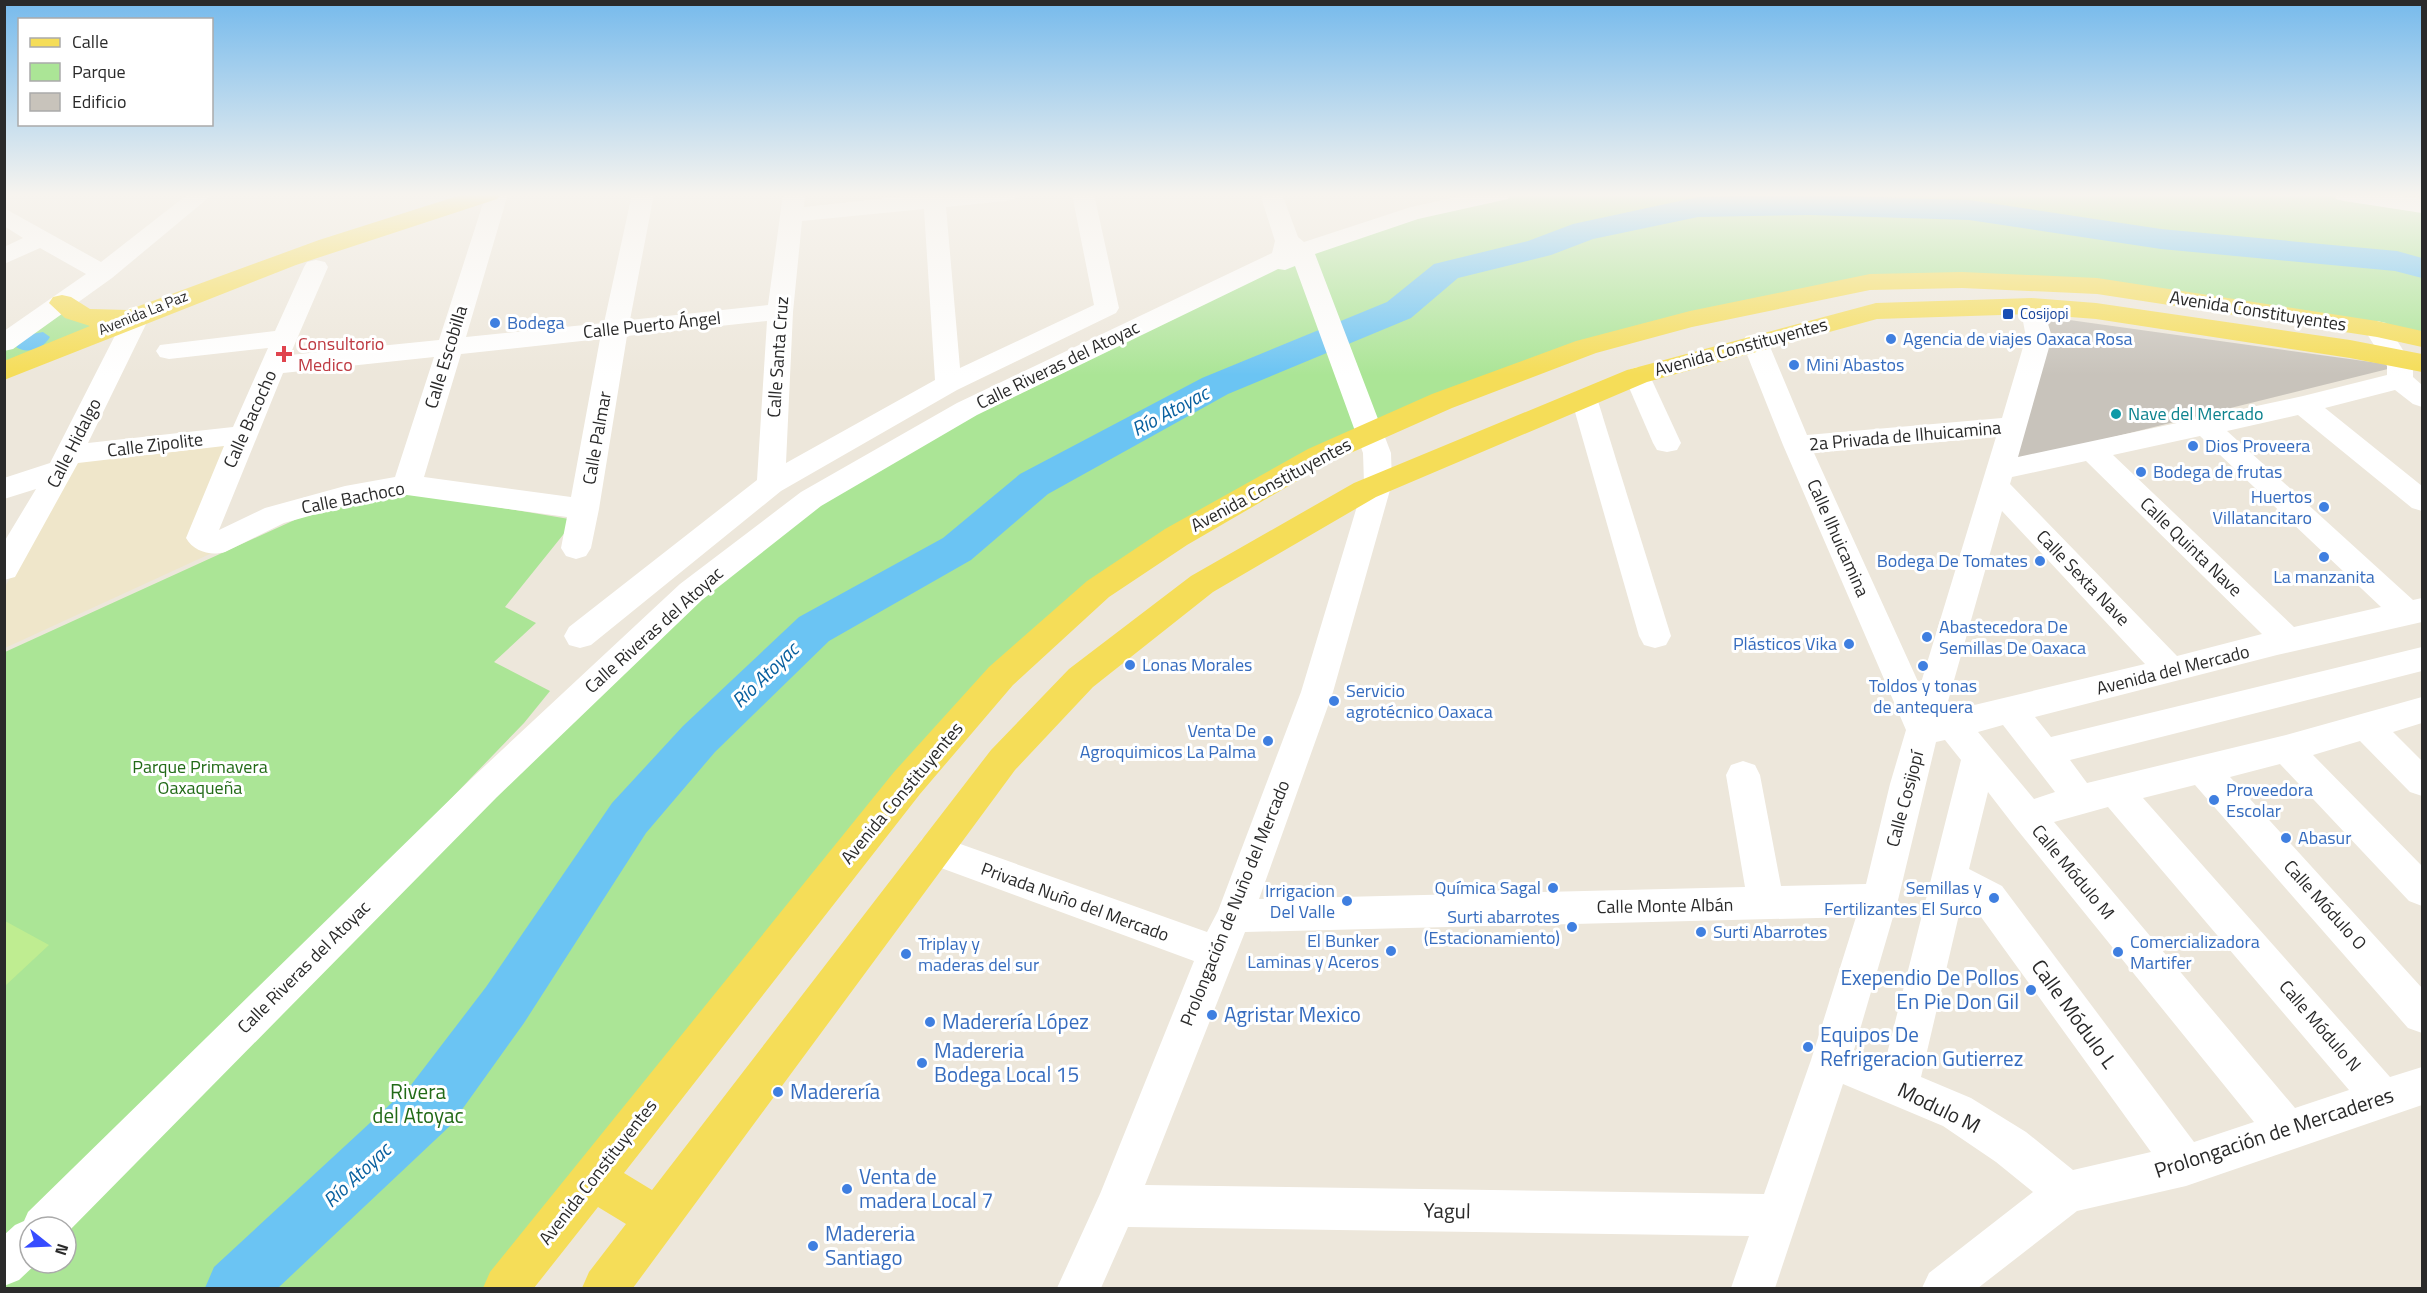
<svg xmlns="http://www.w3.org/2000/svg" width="2427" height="1293" font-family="'Titillium Web',sans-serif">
  <rect width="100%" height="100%" fill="#ede7db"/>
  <path fill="#efe6ca" d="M232,442L212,553L5,648V587L76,460Z"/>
  <g fill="#abe596" fill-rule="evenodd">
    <path d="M1500,194H2338L2422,206V339L2377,329L2097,286L1870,282L1586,347L1318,456L1098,589L907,783L506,1288H5V652L299,518L401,491L575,520L505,607L536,623L494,662L550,691L524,723L224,1034L811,499L1283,257L1411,214ZM30,1227H66V1263H30Z"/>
    <path d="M57,302L104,326L5,366V339Z"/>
  </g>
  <path fill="#bfed91" d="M5,921L49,945L5,986Z"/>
  <path fill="#6bc4f3" d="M43,332L50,337C44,348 27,355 16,347L32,334Z"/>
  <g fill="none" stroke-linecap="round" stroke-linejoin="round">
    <path fill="#6bc4f3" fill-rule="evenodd" d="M1810,195L1969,200L2161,229L2397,251L2422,258V278L2395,271L2161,249L1969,220L1810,215L1698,217L1593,239L1551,255L1458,278L1411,318L1228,394L1048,494L971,560L829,641L715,752L646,833L524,1023L451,1125L278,1288H205L214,1267L411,1085L486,987L612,803L683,726L799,617L943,538L1020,474L1202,378L1387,302L1434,264L1528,241L1573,224L1698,197Z"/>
  </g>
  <path fill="#c8c3bb" d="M2048,317L2400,366L2013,462Z"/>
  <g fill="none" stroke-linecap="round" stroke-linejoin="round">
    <g fill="#fff" fill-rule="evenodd">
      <path d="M188,194H213L112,278L13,349L4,351V331L86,274L40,248L4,264V247L23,238L4,226V208L101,262Z"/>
      <path d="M486,194H508L466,337L604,323L632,194H654L630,320L768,305L783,194H805L804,207L923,194H1017L1014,199L1006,201L946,207L960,368L1094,305L1072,194H1094L1119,308L1116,313L957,390L781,491L591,645L580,648L569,645L564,636L569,627L757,480L767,321L627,336L599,509L591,548L586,556L576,559L566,556L561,548L567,517L407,495L345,506L284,523L225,552C211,556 194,552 186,538L224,446L78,463L15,577L4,580V542L36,489L4,499V478L50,463L129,308L138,306L147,308L151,314L88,443L233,427L268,348L169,359L160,357L156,351L160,345L275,331L304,267L307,262L316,260L325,262L328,267L290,355L439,340ZM924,209L935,380L786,463L793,312L802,221ZM600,339L571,497L424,477L461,354ZM434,357L395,477L345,486L265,508L219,530L283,373Z"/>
      <path d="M1260,194H1282L1298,237L1304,242L1411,207L1470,194H1511L1508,199L1418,219L1315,254L1391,453L1392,483L1333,692L1259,899L1745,887L1726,775L1731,765L1743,761L1755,765L1760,775L1781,886L1866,884L1890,784L1906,730L1783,445L1742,342L1746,336L1755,334L1764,336L1768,342L1807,435L2002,418L2026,337L2020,306L2023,301L2032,298L2041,301L2052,337L2018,457L2303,396L2387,375V366L2364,329L2368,323L2377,321L2386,323L2413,366V377L2422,385V407L2413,404L2395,390L2325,408L2422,486V511L2412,508L2298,415L2227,431L2413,600L2422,598V622L2277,655L2035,717L2051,737L2422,647V671L2070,760L2087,783L2286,735L2422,697V723L2393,732L2422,761V796L2410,792L2360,741L2313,755L2422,866V906L2409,901L2280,764L2230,777L2422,988V1033L2408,1028L2195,785L2143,798L2390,1077L2422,1067V1105L2186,1186L2077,1211L1978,1288H1922L1929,1273L2033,1192L1996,1162L1943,1126L1843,1084L1775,1288H1731L1749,1236L1128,1227L1101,1288H1057L1100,1194L1194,961L922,861L917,850L922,839L935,835L1207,932L1218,911L1301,692L1364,483L1363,453L1295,266L1285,270L1278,269L977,415L821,506L702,600L497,797L66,1234V1227H30V1263H37L19,1280L4,1286V1235L15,1225L24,1221L28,1212L473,777L680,584L801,492L957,403L1272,253L1275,241ZM2200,436L2381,607L2294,627L2113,455ZM1996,437L1920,686L1814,453ZM2086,461L2262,634L2177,656L2010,484L2012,477ZM2002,511L2145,664L1945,712ZM2003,725L2055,792L2034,799L1978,732ZM1945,740L1961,760L1885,1062L1854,1050L1898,900L1936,742ZM1988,792L2015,827L2254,1122L2194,1142L2002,886L1969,869ZM2108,807L2349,1090L2295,1108L2054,822ZM1962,902L1976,910L2151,1152L2073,1170L2026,1132L1971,1098L1921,1077ZM1856,917L1811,1060L1764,1194L1145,1185L1245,932Z"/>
      <path d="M2333,194H2388L2422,199V213L2344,201L2336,199Z"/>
      <path d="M1637,367L1646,370L1650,376L1681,443L1677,450L1667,452L1657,450L1653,443L1624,376L1628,370Z"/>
      <path d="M1584,389L1593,392L1597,398L1671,636L1666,645L1655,648L1644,645L1639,636L1571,398L1575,392Z"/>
    </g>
    <g fill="#f5dd58" fill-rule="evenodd">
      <path d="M464,194H501L497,199L296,265L4,380V361L90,326L65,318L49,303L53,297L62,295L71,297L90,309L128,310L319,240Z"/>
      <path d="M1962,272L2097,278L2377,321L2422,331V347L2377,337L2097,294L1962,288L1870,290L1692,327L1596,353L1452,408L1328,463L1187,545L1109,597L1013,685L920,794L624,1173L652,1190L991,750L1069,669L1191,576L1354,483L1627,370L1876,303L2032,298L2096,303L2350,340L2422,354V372L2350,358L2096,319L2032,314L1877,319L1647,382L1376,497L1213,592L1093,687L1015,770L633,1288H582L589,1272L626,1224L598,1207L534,1288H483L490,1272L894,772L989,667L1087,581L1165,529L1308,449L1432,394L1576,341L1690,311L1870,274Z"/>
    </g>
  </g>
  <linearGradient id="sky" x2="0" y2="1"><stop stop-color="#76baec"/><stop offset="0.52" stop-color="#f7f4ef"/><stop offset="1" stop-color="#f7f4ef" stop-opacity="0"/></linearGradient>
  <rect width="2427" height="375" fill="url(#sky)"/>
  <rect fill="#1a4fb4" stroke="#fff" stroke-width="2" x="2002" y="308" width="12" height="12" rx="3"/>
  <g fill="#3f7fe0" stroke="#fff" stroke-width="2">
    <circle cx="495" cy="323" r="6"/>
    <circle cx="1891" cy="339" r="6"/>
    <circle cx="1794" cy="365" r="6"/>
    <circle cx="2193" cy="446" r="6"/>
    <circle cx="2141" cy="472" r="6"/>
    <circle cx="2324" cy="507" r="6"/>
    <circle cx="2324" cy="557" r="6"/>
    <circle cx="2040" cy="561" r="6"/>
    <circle cx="1927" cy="637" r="6"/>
    <circle cx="1849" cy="644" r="6"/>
    <circle cx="1130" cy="665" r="6"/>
    <circle cx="1923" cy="666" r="6"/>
    <circle cx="1334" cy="701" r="6"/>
    <circle cx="1268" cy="741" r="6"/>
    <circle cx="2214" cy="800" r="6"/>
    <circle cx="2286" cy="838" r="6"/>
    <circle cx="1553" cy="888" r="6"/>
    <circle cx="1994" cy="898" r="6"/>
    <circle cx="1347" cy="901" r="6"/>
    <circle cx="1572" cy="927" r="6"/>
    <circle cx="1701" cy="932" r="6"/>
    <circle cx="1391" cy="951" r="6"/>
    <circle cx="2118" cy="952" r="6"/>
    <circle cx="906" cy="954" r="6"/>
    <circle cx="2031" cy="990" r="6"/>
    <circle cx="1212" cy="1015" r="6"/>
    <circle cx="930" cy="1022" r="6"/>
    <circle cx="1808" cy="1047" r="6"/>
    <circle cx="922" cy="1063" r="6"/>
    <circle cx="778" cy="1092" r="6"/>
    <circle cx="847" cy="1189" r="6"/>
    <circle cx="813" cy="1246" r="6"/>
  </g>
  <path fill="#e0444e" stroke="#fff" stroke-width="2" d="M281 345h6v6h6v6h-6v6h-6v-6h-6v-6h6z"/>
  <circle fill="#0f9aa8" stroke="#fff" stroke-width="2" cx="2116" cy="414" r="6"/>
  <g text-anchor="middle" stroke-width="6" stroke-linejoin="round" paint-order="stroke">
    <g font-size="15" fill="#2a2a2a" stroke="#fff">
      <text transform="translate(143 313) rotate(-22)" y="5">Avenida La Paz</text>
    </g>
    <g font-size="15" fill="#164399" stroke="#fff" text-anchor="start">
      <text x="2020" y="319">Cosijopi</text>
    </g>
    <g font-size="18" fill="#2a2a2a" stroke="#fff">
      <text transform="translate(2258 311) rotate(9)" y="6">Avenida Constituyentes</text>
      <text transform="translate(652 325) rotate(-6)" y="6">Calle Puerto Ángel</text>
      <text transform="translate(1741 347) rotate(-15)" y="6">Avenida Constituyentes</text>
      <text transform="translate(446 357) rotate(-73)" y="6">Calle Escobilla</text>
      <text transform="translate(778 357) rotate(-86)" y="6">Calle Santa Cruz</text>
      <text transform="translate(1058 365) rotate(-26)" y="6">Calle Riveras del Atoyac</text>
      <text transform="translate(250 419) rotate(-66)" y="6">Calle Bacocho</text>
      <text transform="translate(1905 436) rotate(-5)" y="6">2a Privada de Ilhuicamina</text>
      <text transform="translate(597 438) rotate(-80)" y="6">Calle Palmar</text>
      <text transform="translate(74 443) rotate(-63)" y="6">Calle Hidalgo</text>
      <text transform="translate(155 445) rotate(-7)" y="6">Calle Zipolite</text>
      <text transform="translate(1271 485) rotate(-28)" y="6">Avenida Constituyentes</text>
      <text transform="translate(353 498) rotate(-11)" y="6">Calle Bachoco</text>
      <text transform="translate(1838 538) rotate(66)" y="6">Calle Ilhuicamina</text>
      <text transform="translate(2191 547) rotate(44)" y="6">Calle Quinta Nave</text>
      <text transform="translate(2083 578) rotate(46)" y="6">Calle Sexta Nave</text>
      <text transform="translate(654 630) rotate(-42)" y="6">Calle Riveras del Atoyac</text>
      <text transform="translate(2173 670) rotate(-14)" y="6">Avenida del Mercado</text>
      <text transform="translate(902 793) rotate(-50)" y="6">Avenida Constituyentes</text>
      <text transform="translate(1905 799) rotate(-75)" y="6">Calle Cosijopí</text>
      <text transform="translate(2073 872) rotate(50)" y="6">Calle Módulo M</text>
      <text transform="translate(1075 902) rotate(20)" y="6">Privada Nuño del Mercado</text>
      <text transform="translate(1235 903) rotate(-68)" y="6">Prolongación de Nuño del Mercado</text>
      <text transform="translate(2325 905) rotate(48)" y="6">Calle Módulo O</text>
      <text transform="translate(1665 906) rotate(-1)" y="6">Calle Monte Albán</text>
      <text transform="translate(304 967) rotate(-45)" y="6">Calle Riveras del Atoyac</text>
      <text transform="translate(2320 1026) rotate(49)" y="6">Calle Módulo N</text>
      <text transform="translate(598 1172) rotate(-52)" y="6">Avenida Constituyentes</text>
    </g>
    <g font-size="18" fill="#366cbe" stroke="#fff" text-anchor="start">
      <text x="507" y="329">Bodega</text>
      <text x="1903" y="345">Agencia de viajes Oaxaca Rosa</text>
      <text x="1806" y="371">Mini Abastos</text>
      <text x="2205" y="452">Dios Proveera</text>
      <text x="2153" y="478">Bodega de frutas</text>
      <text x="2312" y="503" text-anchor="end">Huertos<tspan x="2312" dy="21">Villatancitaro</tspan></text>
      <text x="2028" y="567" text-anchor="end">Bodega De Tomates</text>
      <text x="2324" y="583" text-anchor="middle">La manzanita</text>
      <text x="1939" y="633">Abastecedora De<tspan x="1939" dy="21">Semillas De Oaxaca</tspan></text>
      <text x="1837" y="650" text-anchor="end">Plásticos Vika</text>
      <text x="1142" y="671">Lonas Morales</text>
      <text x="1923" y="692" text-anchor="middle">Toldos y tonas<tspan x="1923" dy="21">de antequera</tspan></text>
      <text x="1346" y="697">Servicio<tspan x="1346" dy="21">agrotécnico Oaxaca</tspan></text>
      <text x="1256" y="737" text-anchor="end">Venta De<tspan x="1256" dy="21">Agroquimicos La Palma</tspan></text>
      <text x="2226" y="796">Proveedora<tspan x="2226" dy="21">Escolar</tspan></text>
      <text x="2298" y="844">Abasur</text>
      <text x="1541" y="894" text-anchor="end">Química Sagal</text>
      <text x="1982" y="894" text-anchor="end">Semillas y<tspan x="1982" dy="21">Fertilizantes El Surco</tspan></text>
      <text x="1335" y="897" text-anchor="end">Irrigacion<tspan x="1335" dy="21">Del Valle</tspan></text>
      <text x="1560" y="923" text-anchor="end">Surti abarrotes<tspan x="1560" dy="21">(Estacionamiento)</tspan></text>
      <text x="1713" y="938">Surti Abarrotes</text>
      <text x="1379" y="947" text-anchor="end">El Bunker<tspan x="1379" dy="21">Laminas y Aceros</tspan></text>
      <text x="2130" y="948">Comercializadora<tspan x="2130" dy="21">Martifer</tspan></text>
      <text x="918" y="950">Triplay y<tspan x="918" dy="21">maderas del sur</tspan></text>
    </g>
    <g font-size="18" fill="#be3a42" stroke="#fff" text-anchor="start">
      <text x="298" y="350">Consultorio<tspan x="298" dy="21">Medico</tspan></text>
    </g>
    <g font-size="18" fill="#0d838f" stroke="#fff" text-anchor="start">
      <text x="2128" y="420">Nave del Mercado</text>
    </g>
    <g font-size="18" fill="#226a17" stroke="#fff">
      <text x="200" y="773">Parque Primavera<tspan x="200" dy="21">Oaxaqueña</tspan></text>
    </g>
    <g font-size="20" font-style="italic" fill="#09609f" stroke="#fff">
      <text transform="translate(1170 411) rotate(-28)" y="7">Río Atoyac</text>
      <text transform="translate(765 675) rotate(-44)" y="7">Río Atoyac</text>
      <text transform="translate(357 1175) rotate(-43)" y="7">Río Atoyac</text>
    </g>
    <g font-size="21" fill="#366cbe" stroke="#fff" text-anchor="start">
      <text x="2019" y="985" text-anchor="end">Exependio De Pollos<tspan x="2019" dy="24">En Pie Don Gil</tspan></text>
      <text x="1224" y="1022">Agristar Mexico</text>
      <text x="942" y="1029">Maderería López</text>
      <text x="1820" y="1042">Equipos De<tspan x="1820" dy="24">Refrigeracion Gutierrez</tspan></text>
      <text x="934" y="1058">Madereria<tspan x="934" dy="24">Bodega Local 15</tspan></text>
      <text x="790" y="1099">Maderería</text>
      <text x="859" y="1184">Venta de<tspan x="859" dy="24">madera Local 7</tspan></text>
      <text x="825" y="1241">Madereria<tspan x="825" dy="24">Santiago</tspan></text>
    </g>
    <g font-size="21" fill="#2a2a2a" stroke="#fff">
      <text transform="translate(2074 1014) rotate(54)" y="7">Calle Módulo L</text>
      <text transform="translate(1939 1108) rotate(26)" y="7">Modulo M</text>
      <text transform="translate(2274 1133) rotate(-18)" y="7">Prolongación de Mercaderes</text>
      <text transform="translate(1447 1211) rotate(1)" y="7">Yagul</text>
    </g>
    <g font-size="21" fill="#226a17" stroke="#fff">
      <text x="418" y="1099">Rivera<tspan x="418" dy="24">del Atoyac</tspan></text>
    </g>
  </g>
  <rect width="2427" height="1293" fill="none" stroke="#2a2a2a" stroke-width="12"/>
  <rect x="18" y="18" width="195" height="108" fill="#ffffff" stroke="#aaaaaa" stroke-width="1.5"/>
  <rect x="30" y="38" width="30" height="9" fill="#f5dd58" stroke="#aaaaaa" stroke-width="1.5"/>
  <text x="72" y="48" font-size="18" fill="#2a2a2a">Calle</text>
  <rect x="30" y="63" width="30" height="18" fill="#abe596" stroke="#aaaaaa" stroke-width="1.5"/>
  <text x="72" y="78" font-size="18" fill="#2a2a2a">Parque</text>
  <rect x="30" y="93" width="30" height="18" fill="#c8c3bb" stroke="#aaaaaa" stroke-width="1.5"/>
  <text x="72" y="108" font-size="18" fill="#2a2a2a">Edificio</text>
  <g transform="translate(48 1245) rotate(108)"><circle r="28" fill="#ffffff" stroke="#aaaaaa" stroke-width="1.5"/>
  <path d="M0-4.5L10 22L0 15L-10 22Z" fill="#364cff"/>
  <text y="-9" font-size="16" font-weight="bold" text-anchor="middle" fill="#2a2a2a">N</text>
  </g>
</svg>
